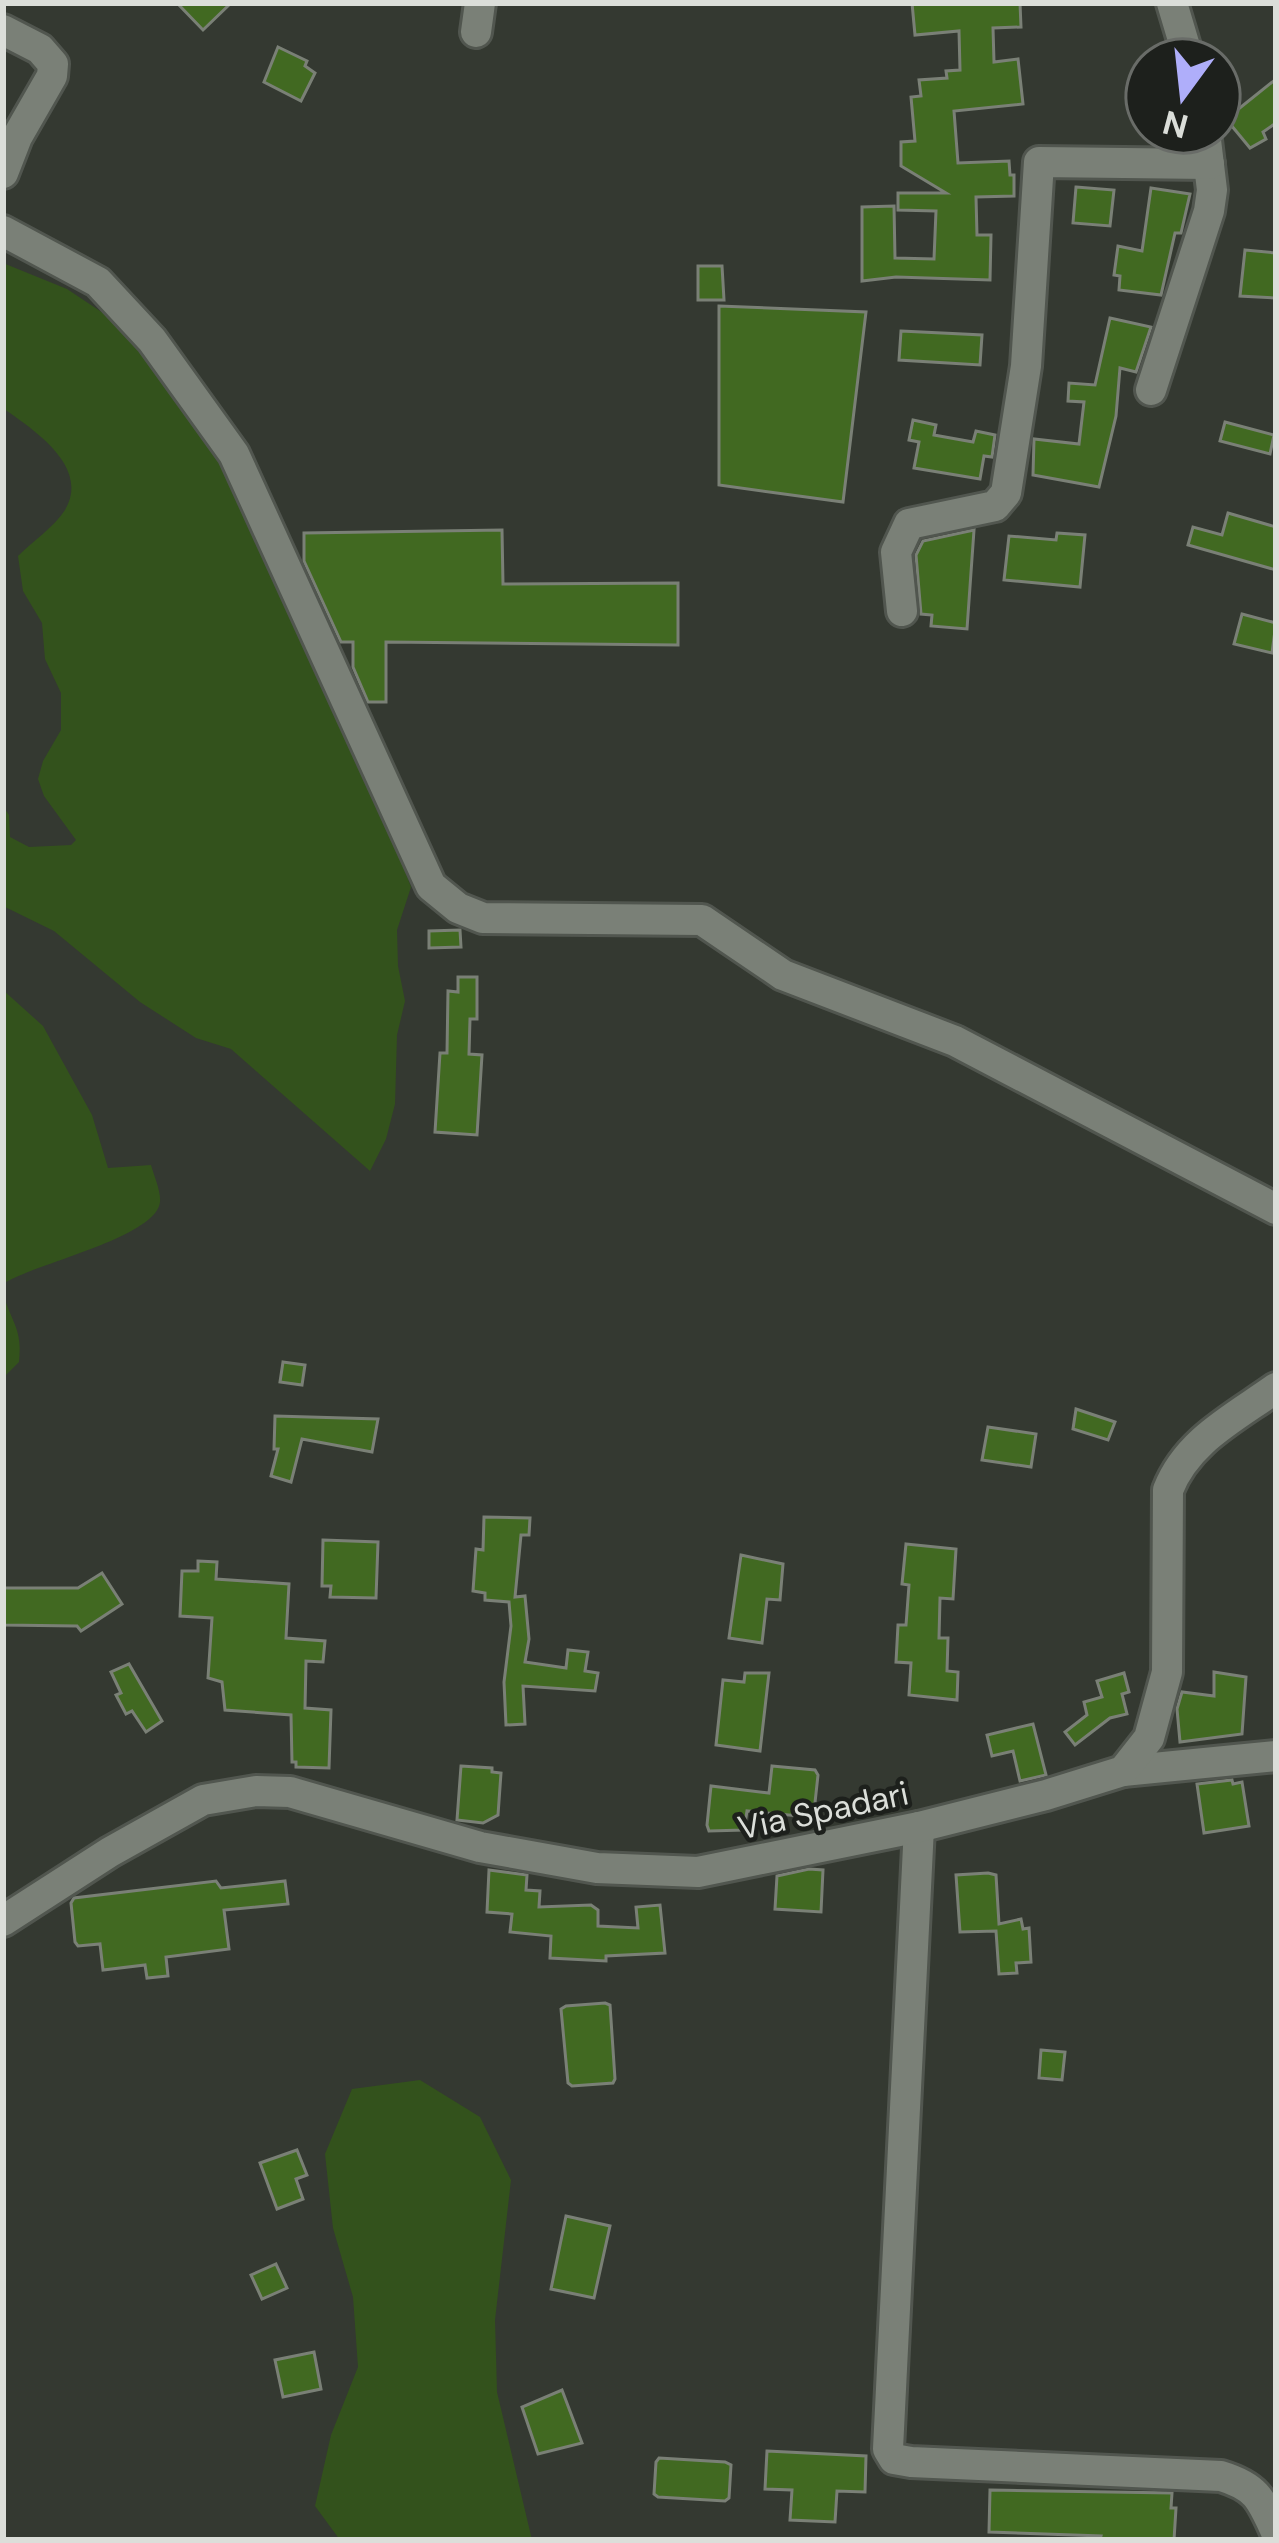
<svg xmlns="http://www.w3.org/2000/svg" width="1279" height="2543" font-family="'DM Sans',sans-serif">
  <rect width="100%" height="100%" fill="#343931"/>
  <g fill="#33521c">
    <path d="M3,263L67,289L127,329L231,470L275,580L386,820L411,887L397,930L398,966L405,1001L397,1035L395,1104L386,1139L370,1171L231,1049L196,1038L140,1002L54,931L3,906V806L9,815L10,837L29,847L71,845L76,840L44,796L38,779L43,761L61,730V693L45,659L42,623L23,591L18,556C32,542 54,527 65,510C91,466 32,429 3,408Z"/>
    <path d="M3,990L43,1026L92,1115L108,1168L151,1165C154,1176 161,1191 160,1202C156,1238 32,1264 3,1284Z"/>
    <path d="M3,1293C11,1322 23,1329 19,1362L3,1378Z"/>
    <path d="M420,2080L480,2117L511,2180L495,2320L497,2392L532,2540H340L315,2506L331,2435L358,2367L353,2297L333,2228L325,2154L352,2089Z"/>
  </g>
  <g fill="#416921" stroke="#7a8076" stroke-width="3">
    <path d="M177,3H231L203,30Z"/>
    <path d="M912,3H1020L1021,27L993,28L994,62L1018,59L1023,104L954,111L958,163L1009,161L1010,175H1014V196L976,197L977,235H991L990,280L896,277L862,281V207L894,206L895,258L934,259L936,211L898,210V193H946L901,166V142L915,141L911,97L921,96L919,80L947,78L946,71L960,70L959,31L915,35Z"/>
    <path d="M278,47L307,61L305,66L315,73L301,101L264,82Z"/>
    <path d="M1276,79V123L1263,132L1266,139L1250,148L1226,119Z"/>
    <path d="M1076,187L1114,190L1110,226L1073,223Z"/>
    <path d="M1151,188L1190,194L1181,233H1175L1161,295L1119,290L1120,276L1114,275L1118,246L1142,251Z"/>
    <path d="M1245,250L1276,253V298L1240,296Z"/>
    <path d="M698,266H722L724,300H698Z"/>
    <path d="M719,306L866,312L843,502L719,485Z"/>
    <path d="M1110,318L1151,327L1136,372L1120,368L1116,416L1099,487L1033,475L1034,439L1079,444L1084,402L1068,401L1069,383L1095,385Z"/>
    <path d="M901,331L982,335L980,365L899,360Z"/>
    <path d="M913,420L936,425L934,435L973,442L976,431L995,435L992,457L984,456L980,479L914,468L919,442L909,440Z"/>
    <path d="M1225,422L1274,435L1270,454L1220,441Z"/>
    <path d="M1228,513L1276,527V570L1188,545L1193,527L1222,535Z"/>
    <path d="M502,530L503,584L678,583V645L386,642V702H368L353,667V642H341L304,561V533Z"/>
    <path d="M974,530L967,629L931,626L932,615L921,614L916,555L923,541Z"/>
    <path d="M1057,533L1085,535L1080,587L1004,580L1009,536L1056,540Z"/>
    <path d="M1242,614L1276,623L1272,653L1234,644Z"/>
    <path d="M460,930L461,947L429,948V931Z"/>
    <path d="M458,977H477V1019H470L469,1054L482,1055L477,1135L435,1132L440,1053H447L448,991L458,992Z"/>
    <path d="M283,1362L305,1365L302,1385L280,1382Z"/>
    <path d="M1076,1409L1115,1422L1108,1440L1073,1429Z"/>
    <path d="M275,1416L378,1419L372,1452L302,1439L291,1482L271,1476L278,1449H274Z"/>
    <path d="M988,1427L1036,1434L1031,1467L982,1460Z"/>
    <path d="M484,1517L530,1518L529,1535H521L515,1597L525,1596L529,1639L525,1662L566,1668L568,1650L588,1652L585,1671L598,1673L595,1691L523,1686L525,1724L506,1725L504,1682L511,1626L509,1602L485,1600V1593L473,1591L476,1549L483,1550Z"/>
    <path d="M323,1540L378,1542L376,1598L330,1597L331,1586H322Z"/>
    <path d="M906,1544L956,1549L953,1599L940,1598L939,1638H948L947,1671L958,1672L957,1700L909,1695L911,1663L896,1662L898,1625H906L909,1585L902,1584Z"/>
    <path d="M741,1555L783,1564L780,1600L767,1599L762,1643L729,1638Z"/>
    <path d="M198,1561L217,1562L216,1579L289,1584L286,1638L325,1641L323,1662L306,1661L305,1708L331,1710L329,1768L296,1767V1762H292L291,1715L225,1710L222,1682L208,1678L212,1618L180,1616L182,1571H198Z"/>
    <path d="M102,1573L122,1604L81,1631L77,1626L3,1625V1588H78Z"/>
    <path d="M129,1664L162,1721L146,1732L132,1711L126,1714L116,1695L121,1693L111,1672Z"/>
    <path d="M1214,1672L1246,1677L1242,1734L1180,1742L1177,1709L1182,1692L1214,1696Z"/>
    <path d="M745,1673H769L760,1751L716,1745L723,1680L744,1682Z"/>
    <path d="M1124,1673L1129,1692L1122,1694L1127,1714L1110,1718L1075,1745L1065,1732L1087,1715L1084,1702L1102,1697L1097,1681Z"/>
    <path d="M1033,1724L1046,1775L1020,1781L1013,1751L992,1756L987,1735Z"/>
    <path d="M461,1766L492,1768V1772L501,1773L498,1815L483,1823L457,1820Z"/>
    <path d="M772,1766L815,1770L818,1775L814,1812L810,1817L747,1811L744,1830L709,1831L707,1825L711,1786L769,1793Z"/>
    <path d="M1232,1780L1233,1784L1242,1782L1249,1826L1204,1833L1197,1784Z"/>
    <path d="M809,1869L823,1870L821,1912L775,1909L777,1876Z"/>
    <path d="M489,1870L527,1875L526,1890L540,1891L539,1907L591,1905L598,1910V1926L638,1928L636,1907L660,1905L665,1953L606,1956V1961L550,1958L551,1936L510,1932L512,1914L487,1912Z"/>
    <path d="M988,1873L996,1875L999,1924L1021,1919L1023,1929L1029,1928L1031,1962L1016,1963L1017,1973L999,1974L996,1931L960,1932L956,1875Z"/>
    <path d="M216,1881L221,1888L285,1881L288,1904L224,1910L229,1949L166,1957L168,1976L147,1978L145,1965L103,1970L100,1944L78,1946L75,1942L71,1903L74,1898Z"/>
    <path d="M605,2003L610,2005L615,2079L613,2083L572,2086L568,2083L561,2009L566,2006Z"/>
    <path d="M1041,2050L1065,2052L1062,2080L1039,2078Z"/>
    <path d="M297,2150L307,2175L296,2179L303,2199L277,2209L260,2163Z"/>
    <path d="M566,2216L610,2226L594,2298L551,2289Z"/>
    <path d="M276,2264L287,2288L262,2299L251,2275Z"/>
    <path d="M314,2352L321,2389L283,2397L275,2360Z"/>
    <path d="M562,2390L582,2443L538,2454L522,2407Z"/>
    <path d="M767,2451L866,2456L865,2492L837,2491L835,2522L790,2520L792,2490L765,2489Z"/>
    <path d="M659,2458L725,2462L731,2465L729,2498L725,2501L658,2497L654,2494L656,2462Z"/>
    <path d="M990,2490L1172,2493L1171,2508H1176L1174,2540H1100L1101,2536L989,2532Z"/>
  </g>
  <g fill="none" stroke-linecap="round" stroke-linejoin="round">
    <defs>
      <g id="minor">
        <path d="M1172,3L1189,60"/>
        <path d="M3,30L40,49L53,64L52,76L17,137L3,173"/>
        <path d="M476,32L480,3"/>
        <path d="M3,231L98,282L152,340L234,454L431,886L458,908L483,918L702,920L783,975L955,1041L1276,1209"/>
        <path d="M1151,390L1209,211L1212,190L1205,132"/>
        <path d="M902,611L896,552L909,524L995,506L1006,493L1026,366L1039,162L1209,164"/>
        <path d="M1123,1771L1276,1756"/>
        <path d="M919,1827L888,2449L894,2459L911,2462L1221,2476C1257,2487 1261,2499 1276,2532"/>
        <path d="M3,1921L110,1852L203,1800L256,1791L290,1792L480,1847L597,1868L698,1872L919,1827L1046,1795L1123,1771L1149,1738L1167,1672L1168,1490C1187,1441 1234,1418 1276,1388"/>
      </g>
    </defs>
    <use href="#minor" stroke="#51564f" stroke-width="36"/>
    <use href="#minor" stroke="#7a8077" stroke-width="30"/>
  </g>
  <g text-anchor="middle" stroke-width="9" stroke-linejoin="round" paint-order="stroke">
    <g font-size="33" fill="#dbded9" stroke="#1d201c">
      <text transform="translate(823 1810) rotate(-12)" y="12">Via Spadari</text>
    </g>
  </g>
  <rect width="1279" height="2543" fill="none" stroke="#dbded9" stroke-width="12"/>
  <g transform="translate(1183 96) rotate(195)"><circle r="57" fill="#1d201c" stroke="#696c68" stroke-width="3"/>
  <path d="M0-9L21 45L0 30L-21 45Z" fill="#afaefa"/>
  <text y="-18" font-size="33" font-weight="bold" text-anchor="middle" fill="#dbded9">N</text>
  </g>
</svg>
